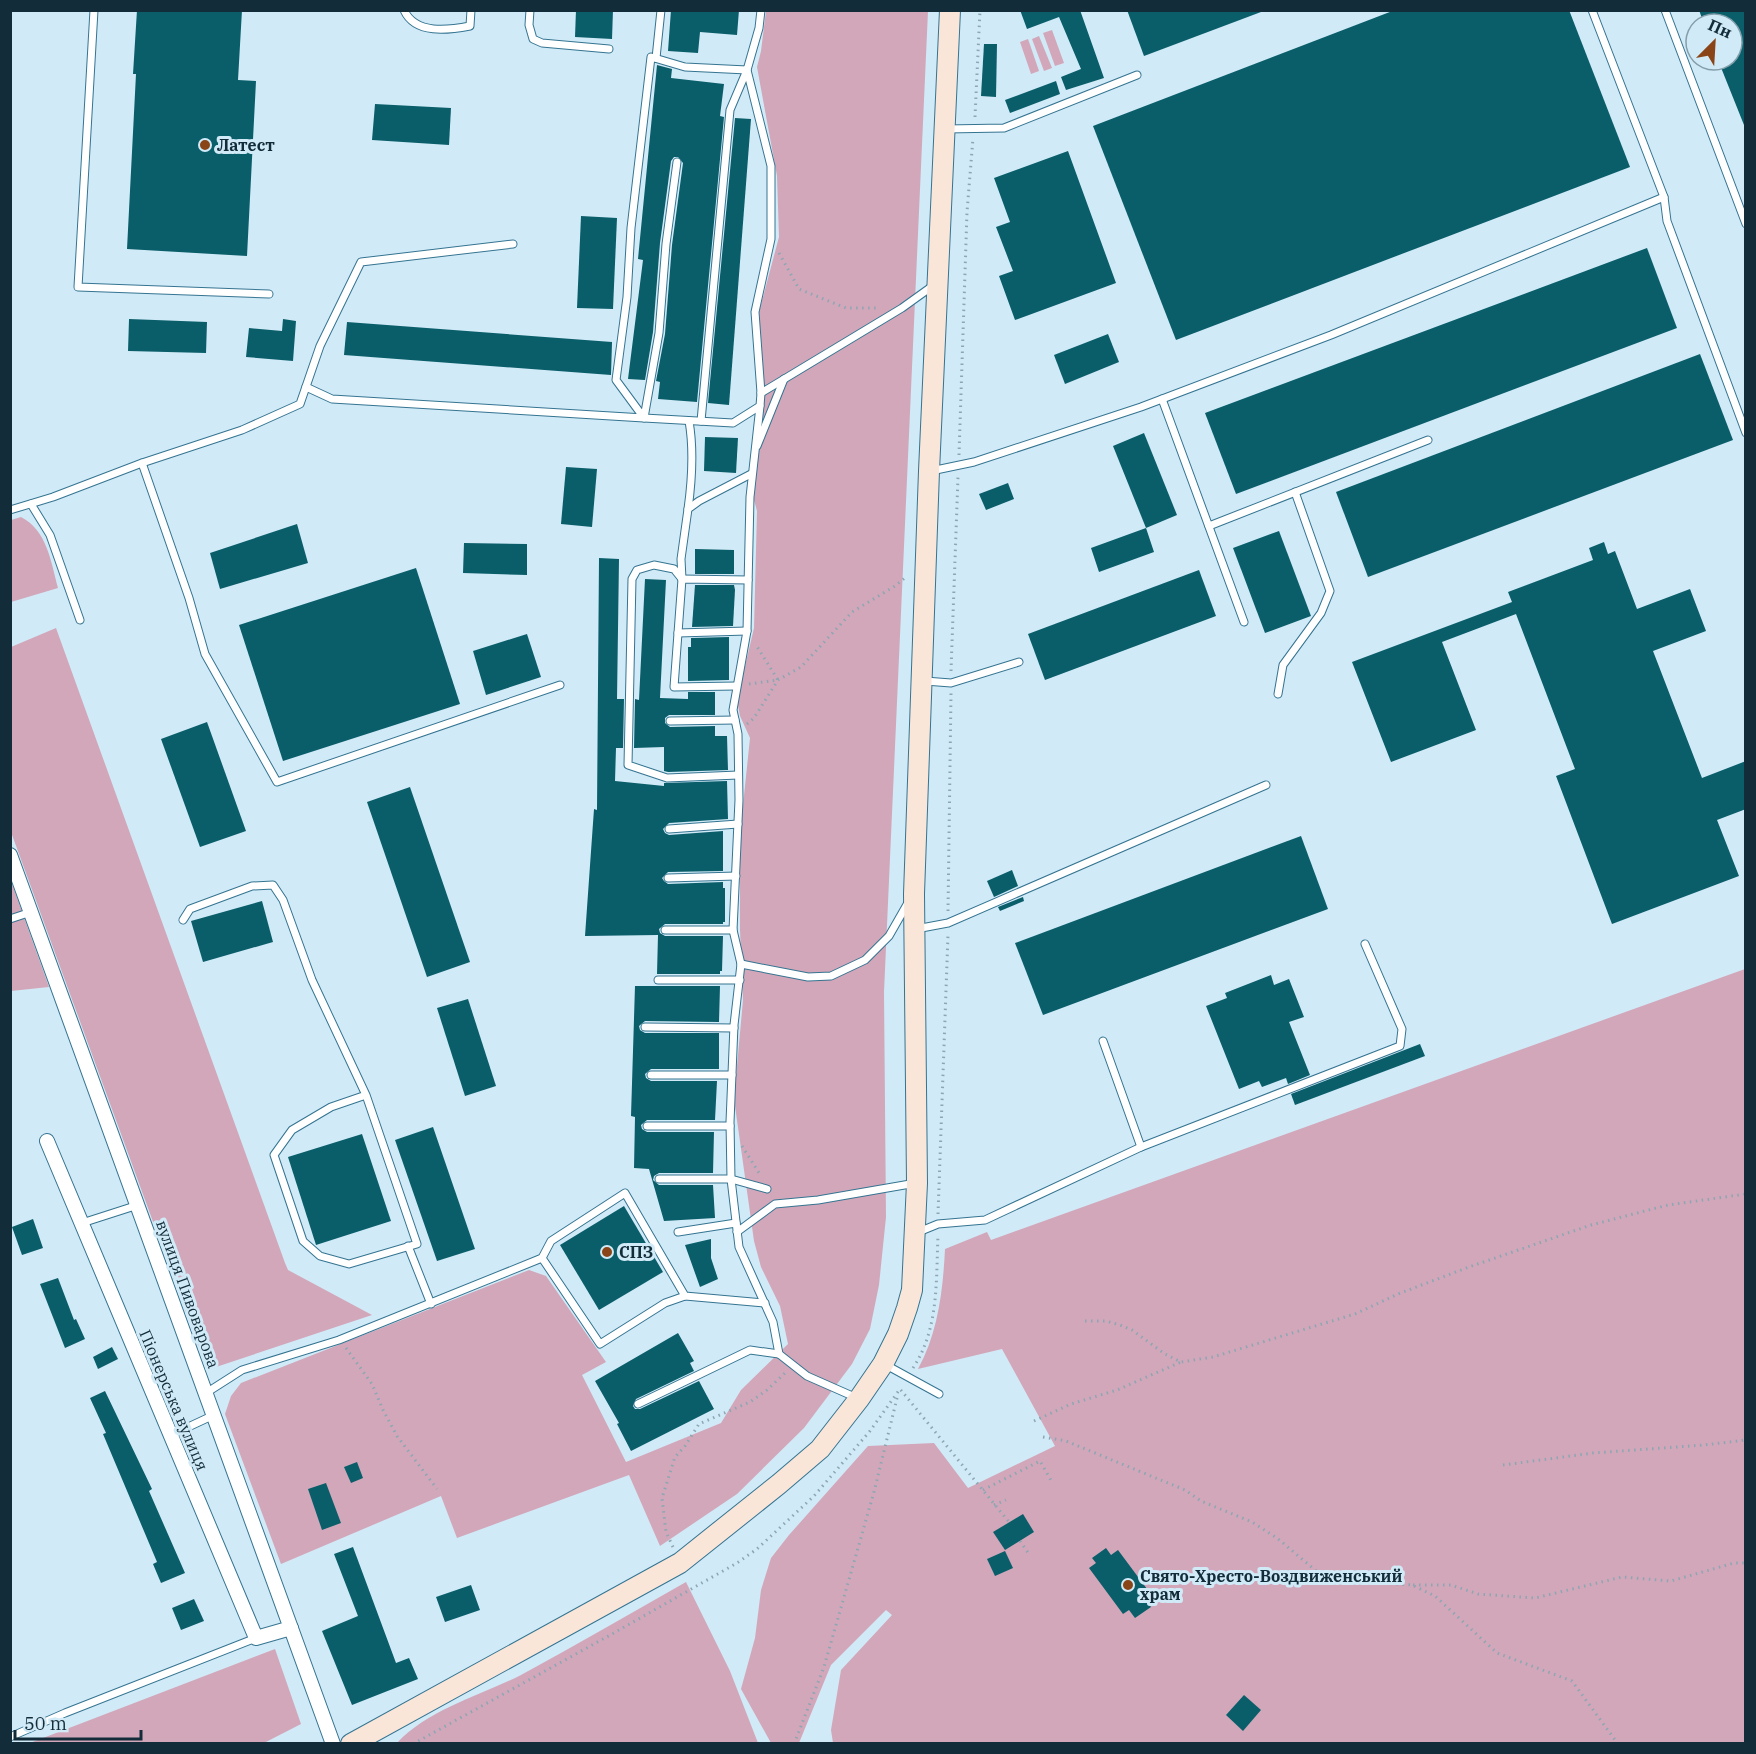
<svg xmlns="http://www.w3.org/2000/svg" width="1756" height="1754" font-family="'IBM Plex Serif',serif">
  <rect width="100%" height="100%" fill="#d1eaf7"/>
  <g fill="#d2a7ba">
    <path d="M766,11H928L884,992L886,1217L879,1285L870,1329L852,1364L804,1428L737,1494L660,1546L629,1475L457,1538L441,1496L281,1564L225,1414L231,1396L241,1383L529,1270L546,1276L606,1362L582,1375L626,1462L721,1423L741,1390L788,1344L780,1306L761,1267L754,1241L734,1099L743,1000L740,930V834L750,738L740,716L737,700L754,628L757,511L754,500L755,473L764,385L759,312L779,237L777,176L757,67L761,51Z"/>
    <path d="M1052,30L1064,63L1055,66L1043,33Z"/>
    <path d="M1039,36L1052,68L1044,71L1032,39Z"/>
    <path d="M1028,39L1039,71L1031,74L1020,42Z"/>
    <path d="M21,517C47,530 51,562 58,588L11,602V520Z"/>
    <path d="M56,628L285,1263L288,1270L372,1315L207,1370L11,832V647Z"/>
    <path d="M11,881L49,987L11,991Z"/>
    <path d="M1745,969V1743H833L831,1730L841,1670L892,1615L886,1610L831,1665L799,1743H771L741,1689L755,1638L761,1590L771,1558L789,1535L868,1446L934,1443L968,1488L1055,1446L1002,1349L918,1369C938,1333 943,1290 945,1249L987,1232L991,1240Z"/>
    <path d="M686,1582L730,1671L758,1743H397C429,1709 480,1696 521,1675C576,1645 631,1613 686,1582Z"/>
    <path d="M275,1649L301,1724L264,1743H30Z"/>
  </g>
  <g fill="#095e6a">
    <path d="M137,10H242L238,80L256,81L247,256L127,249L136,74H133Z"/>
    <path d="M576,10H613L612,39L575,37Z"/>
    <path d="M671,10H739L737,35L700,32L698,53L668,51Z"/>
    <path d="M1020,10H1080L1104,78L1066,90L1061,77L1081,69L1059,17L1027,29Z"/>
    <path d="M1127,10H1261V12L1144,56Z"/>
    <path d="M1395,10H1569L1630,167L1176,340L1093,126Z"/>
    <path d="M1699,10H1746V130L1718,60H1732V24H1704Z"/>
    <path d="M984,44H997L996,97L981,96Z"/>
    <path d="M657,65L672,69L671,78L724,84L720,116L724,117L697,402L658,399L660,382L656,381L665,334L672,245L683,163L678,157H674L671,161L660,243L653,332L645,380L628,379L643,260L638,259Z"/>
    <path d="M1056,81L1060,94L1010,113L1005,100Z"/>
    <path d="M375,104L451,108L449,145L372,140Z"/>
    <path d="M735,118L751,119L729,405L708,403Z"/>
    <path d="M1068,151L1116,283L1015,320L999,276L1013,271L996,227L1010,222L994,178Z"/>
    <path d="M581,216L617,218L613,309L577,308Z"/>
    <path d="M1647,248L1677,328L1236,494L1205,413Z"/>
    <path d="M129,319L207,322L206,353L128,351Z"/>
    <path d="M283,319L296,321L293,361L246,357L249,328L282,331Z"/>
    <path d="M347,322L612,342L611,375L344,355Z"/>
    <path d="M1108,334L1119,362L1065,384L1054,355Z"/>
    <path d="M1700,354L1733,440L1368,577L1336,492Z"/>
    <path d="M1144,433L1177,515L1146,528L1113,446Z"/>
    <path d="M705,437L738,438L736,473L704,471Z"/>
    <path d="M566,467L597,469L592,527L561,524Z"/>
    <path d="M1008,483L1014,499L986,510L979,494Z"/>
    <path d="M297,524L308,563L220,589L210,553Z"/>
    <path d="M1146,528L1154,552L1099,572L1091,548Z"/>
    <path d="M1279,531L1311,616L1265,633L1233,548Z"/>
    <path d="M1604,542L1608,554L1615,551L1637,609L1690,589L1706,631L1653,651L1702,778L1746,761V809L1717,820L1739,876L1612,924L1556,776L1575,769L1516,614L1442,642L1476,730L1391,762L1352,662L1512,602L1508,592L1593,560L1589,548Z"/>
    <path d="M464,543L527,544V575L463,573Z"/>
    <path d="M695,549L734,550V574H695Z"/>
    <path d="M599,558L619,559L617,699H624L623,748H616L615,781L664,786V783L727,781L728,819L669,823L663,829L665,833L669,835L723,831V871L668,872L662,878L664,881L668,884L723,882V888H725V922H723V924H665L659,929L660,933L665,936H723L722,971H720V974H657L658,935L585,936L594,809L597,810Z"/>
    <path d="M416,568L460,704L283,761L239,625Z"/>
    <path d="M1199,570L1216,616L1045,680L1028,634Z"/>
    <path d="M645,579L666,580L660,698L688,699V692H715V715H669L665,718V723L670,727L715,726V736H727L728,770L668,772L664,771V747L634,748L635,699L639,700Z"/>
    <path d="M695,585H734L735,590L733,626L692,627Z"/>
    <path d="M527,634L541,677L486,695L473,651Z"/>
    <path d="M729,637V680L688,681V647H691V638Z"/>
    <path d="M207,722L246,831L200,847L161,739Z"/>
    <path d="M410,787L470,962L427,977L367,802Z"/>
    <path d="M1301,836L1328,909L1043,1015L1015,943Z"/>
    <path d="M1012,870L1018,886L994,897L987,881Z"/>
    <path d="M1023,897L1024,901L1000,911L998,907Z"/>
    <path d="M262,901L273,942L203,962L191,921Z"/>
    <path d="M1271,975L1274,985L1289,979L1304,1017L1289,1022L1310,1075L1288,1084L1286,1078L1262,1087L1259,1081L1239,1089L1206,1006L1227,998L1225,993Z"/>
    <path d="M635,986H720L719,1022L645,1021L639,1026L640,1030L645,1033H719V1069H651L645,1074L646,1078L651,1081H717L715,1120H647L641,1125L642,1129L647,1132H714L713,1173H659L654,1176L653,1180L659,1185H713L715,1218L664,1221L649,1169L634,1168L635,1117L631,1116Z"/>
    <path d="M468,999L496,1086L465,1096L437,1008Z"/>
    <path d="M1420,1044L1425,1056L1295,1105L1291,1094Z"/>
    <path d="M433,1127L475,1249L437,1261L395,1140Z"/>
    <path d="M362,1134L391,1221L316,1245L288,1157Z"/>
    <path d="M624,1206L663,1272L599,1310L560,1245Z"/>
    <path d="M33,1219L43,1248L22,1255L12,1227Z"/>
    <path d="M711,1239V1258L718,1279L700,1287L685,1245Z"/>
    <path d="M58,1278L74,1320L76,1319L85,1339L65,1348L40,1284Z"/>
    <path d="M678,1333L694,1361L690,1363L694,1371L636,1399L633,1406L635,1409H640L699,1381L714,1409L631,1451L617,1424L619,1423L595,1381Z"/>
    <path d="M112,1347L118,1359L98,1369L93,1357Z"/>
    <path d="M105,1391L152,1489L149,1491L185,1573L161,1583L153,1564L157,1562L103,1434L106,1433L90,1398Z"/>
    <path d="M357,1462L363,1478L351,1483L344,1467Z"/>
    <path d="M326,1483L341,1523L322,1530L308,1489Z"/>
    <path d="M1023,1514L1034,1532L1005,1550L993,1532Z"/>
    <path d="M353,1547L396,1663L409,1658L418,1679L352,1705L322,1631L358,1616L334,1554Z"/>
    <path d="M1106,1548L1111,1555L1118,1550L1150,1593L1144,1597L1151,1607L1135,1618L1129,1610L1123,1614L1089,1568L1096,1563L1092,1558Z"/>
    <path d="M1005,1551L1013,1568L995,1576L987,1559Z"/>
    <path d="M471,1585L480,1610L445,1622L436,1597Z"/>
    <path d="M194,1599L204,1621L181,1630L172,1608Z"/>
    <path d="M1244,1695L1261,1710L1243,1731L1226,1715Z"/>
  </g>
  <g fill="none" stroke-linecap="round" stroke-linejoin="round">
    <defs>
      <g id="lane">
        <path d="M94,10L78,287L269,294"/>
        <path d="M404,10C415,35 449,30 470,26L471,10"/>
        <path d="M530,10L529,25L533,39L542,43L609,49"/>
        <path d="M1592,10L1664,197L1667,221L1746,433"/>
        <path d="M1665,10L1746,224"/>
        <path d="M656,58L661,10"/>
        <path d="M747,70L771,166V239L755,312L761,393L760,406L733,423L644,418L616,380L627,297L631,228L651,57L685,67L747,70L759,28L761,10"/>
        <path d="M946,129L1004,128L1137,75"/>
        <path d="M306,387L332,399L644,418L659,333L666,244L677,162"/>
        <path d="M761,393L902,308L934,285"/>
        <path d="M1162,399L1244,622"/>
        <path d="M760,406L750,497L747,631L733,710L738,734L739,800L733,930L741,964L734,1025L730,1122L731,1179L739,1247L773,1322L779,1354L807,1376L857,1398"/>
        <path d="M701,421L730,110L747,70"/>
        <path d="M757,446L784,379"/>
        <path d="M142,463L189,598L205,654L277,782L560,685"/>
        <path d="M931,471L974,462L1141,407L1331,335L1664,197"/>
        <path d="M31,504L50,535L80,620"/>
        <path d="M688,509C692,480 694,450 689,421"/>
        <path d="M10,510L53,497L142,463L242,430L300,404L320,346L361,262L513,244"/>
        <path d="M1209,526L1428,440"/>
        <path d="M682,579L674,569L654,565L637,570L632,579L628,765L667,778L738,775"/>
        <path d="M682,579L681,559L688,509L699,501L751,474"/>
        <path d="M678,633L747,631"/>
        <path d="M925,681L951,683L1019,662"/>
        <path d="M736,686L674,687L682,579L748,580"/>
        <path d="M1278,694L1283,665L1321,613L1330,591L1295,492"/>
        <path d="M670,721L735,720"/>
        <path d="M669,829L738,824"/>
        <path d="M668,878L736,876"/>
        <path d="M10,919L31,912"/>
        <path d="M183,920L190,909L252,886L273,885L283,900L312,980L366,1095L331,1107L292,1130L274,1155L303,1241L320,1256L349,1264L417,1244L366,1095"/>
        <path d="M916,929L948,923L1266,785"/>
        <path d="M665,930H733"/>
        <path d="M741,964L808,977L831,976L865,960L889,936L909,901"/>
        <path d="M658,980H740"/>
        <path d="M645,1027L734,1028"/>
        <path d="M1103,1041L1141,1147"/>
        <path d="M651,1075H732"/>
        <path d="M647,1126H730"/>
        <path d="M659,1179H731L767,1189"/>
        <path d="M82,1223L138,1205"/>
        <path d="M678,1232L736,1223"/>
        <path d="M737,1232L775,1204L818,1200L916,1183"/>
        <path d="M916,1233L938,1224L985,1220L1141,1147L1400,1046L1402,1029L1365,944"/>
        <path d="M408,1246L431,1304"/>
        <path d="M542,1258L600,1344L665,1303L685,1296"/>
        <path d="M886,1365L939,1394"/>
        <path d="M206,1393L242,1370L339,1340L542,1258L551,1241L625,1193L685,1296L765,1303"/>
        <path d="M638,1404L750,1350L779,1354"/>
        <path d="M171,1435L214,1415"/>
        <path d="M10,1737L65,1713L256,1638"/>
      </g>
      <g id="street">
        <path d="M10,855L333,1744"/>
        <path d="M47,1141L256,1638L291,1628"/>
      </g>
      <path id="secondary" d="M351,1744L680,1563L779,1484L820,1449L859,1399L883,1364L898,1334L907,1308L912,1290L917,1183L914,894L929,471L950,10"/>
    </defs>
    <use href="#lane" stroke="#347491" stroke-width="9"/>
    <use href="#street" stroke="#347491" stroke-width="16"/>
    <use href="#secondary" stroke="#347491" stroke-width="22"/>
    <g stroke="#8da6b3" stroke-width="3" stroke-dasharray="1.5 4.5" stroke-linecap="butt">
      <path d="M975,117L980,10"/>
      <path d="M779,253L799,289L846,308H877"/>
      <path d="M959,455L967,212L973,138"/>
      <path d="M951,671L958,477"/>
      <path d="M749,684L778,680L756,645"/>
      <path d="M747,724L754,718L778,680L801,667L852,612L895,586L907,576"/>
      <path d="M948,911L951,693"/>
      <path d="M742,1146L761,1176"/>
      <path d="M938,1214L948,935"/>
      <path d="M1085,1321H1106L1120,1325L1132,1330L1165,1354L1181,1362L1213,1357L1355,1314L1398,1294L1469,1267L1591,1225L1668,1205L1746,1194"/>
      <path d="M346,1348L372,1384L383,1410L397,1436L437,1489"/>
      <path d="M913,1368C939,1329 936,1281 938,1235"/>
      <path d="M1034,1421L1071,1404L1117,1390L1181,1362"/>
      <path d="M1043,1437L1066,1441L1185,1490L1201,1501L1252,1522L1277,1538L1321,1575L1350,1581L1412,1585L1435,1596L1497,1653L1572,1681L1618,1744"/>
      <path d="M1503,1465L1593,1453L1704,1445L1746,1440"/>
      <path d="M983,1490L1040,1461L1052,1482"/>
      <path d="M994,1505L1006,1500"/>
      <path d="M1020,1541L1029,1554"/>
      <path d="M673,1547L666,1532L662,1498L675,1457L685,1446L699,1424L750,1402L767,1390L785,1373"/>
      <path d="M1413,1585H1451L1478,1594L1535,1598L1622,1577L1671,1581L1734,1563H1746"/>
      <path d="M413,1744L612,1634L737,1563L757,1549L814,1496L870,1431L900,1389L1009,1522"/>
      <path d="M794,1744L824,1667L874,1492L898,1394"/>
    </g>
    <use href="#lane" stroke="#fff" stroke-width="7"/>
    <use href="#street" stroke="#fff" stroke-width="14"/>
    <use href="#secondary" stroke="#fae5d9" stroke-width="20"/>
  </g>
  <g fill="#894518" stroke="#d1eaf7" stroke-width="2">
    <circle cx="205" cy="145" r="6"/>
    <circle cx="607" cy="1252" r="6"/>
    <circle cx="1128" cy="1585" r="6"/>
  </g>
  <g text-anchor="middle" stroke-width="6" stroke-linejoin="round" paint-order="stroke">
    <g font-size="16" font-weight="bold" fill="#122c39" stroke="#d1eaf7" text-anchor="start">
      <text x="217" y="151">Латест</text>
      <text x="619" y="1258">СПЗ</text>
      <text x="1140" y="1582">Свято-Хресто-Воздвиженський<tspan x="1140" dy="18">храм</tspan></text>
    </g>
    <g font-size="16" fill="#122c39" stroke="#d1eaf7">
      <text transform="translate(188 1294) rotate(70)" y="6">вулиця Пивоварова</text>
      <text transform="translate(174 1400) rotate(67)" y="6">Піонерська вулиця</text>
    </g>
  </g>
  <rect width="1756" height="1754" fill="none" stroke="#122c39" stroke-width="24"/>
  <g transform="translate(1714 42) rotate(24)"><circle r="28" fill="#d1eaf7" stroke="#859eab" stroke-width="1.5"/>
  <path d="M0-4.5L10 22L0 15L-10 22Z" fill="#894518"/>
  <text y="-9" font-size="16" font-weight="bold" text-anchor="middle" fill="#122c39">Пн</text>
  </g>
  <path d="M15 1730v9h126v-9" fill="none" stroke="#122c39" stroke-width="3"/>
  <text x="24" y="1730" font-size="18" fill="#122c39" stroke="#d1eaf7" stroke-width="4.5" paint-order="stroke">50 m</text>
</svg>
